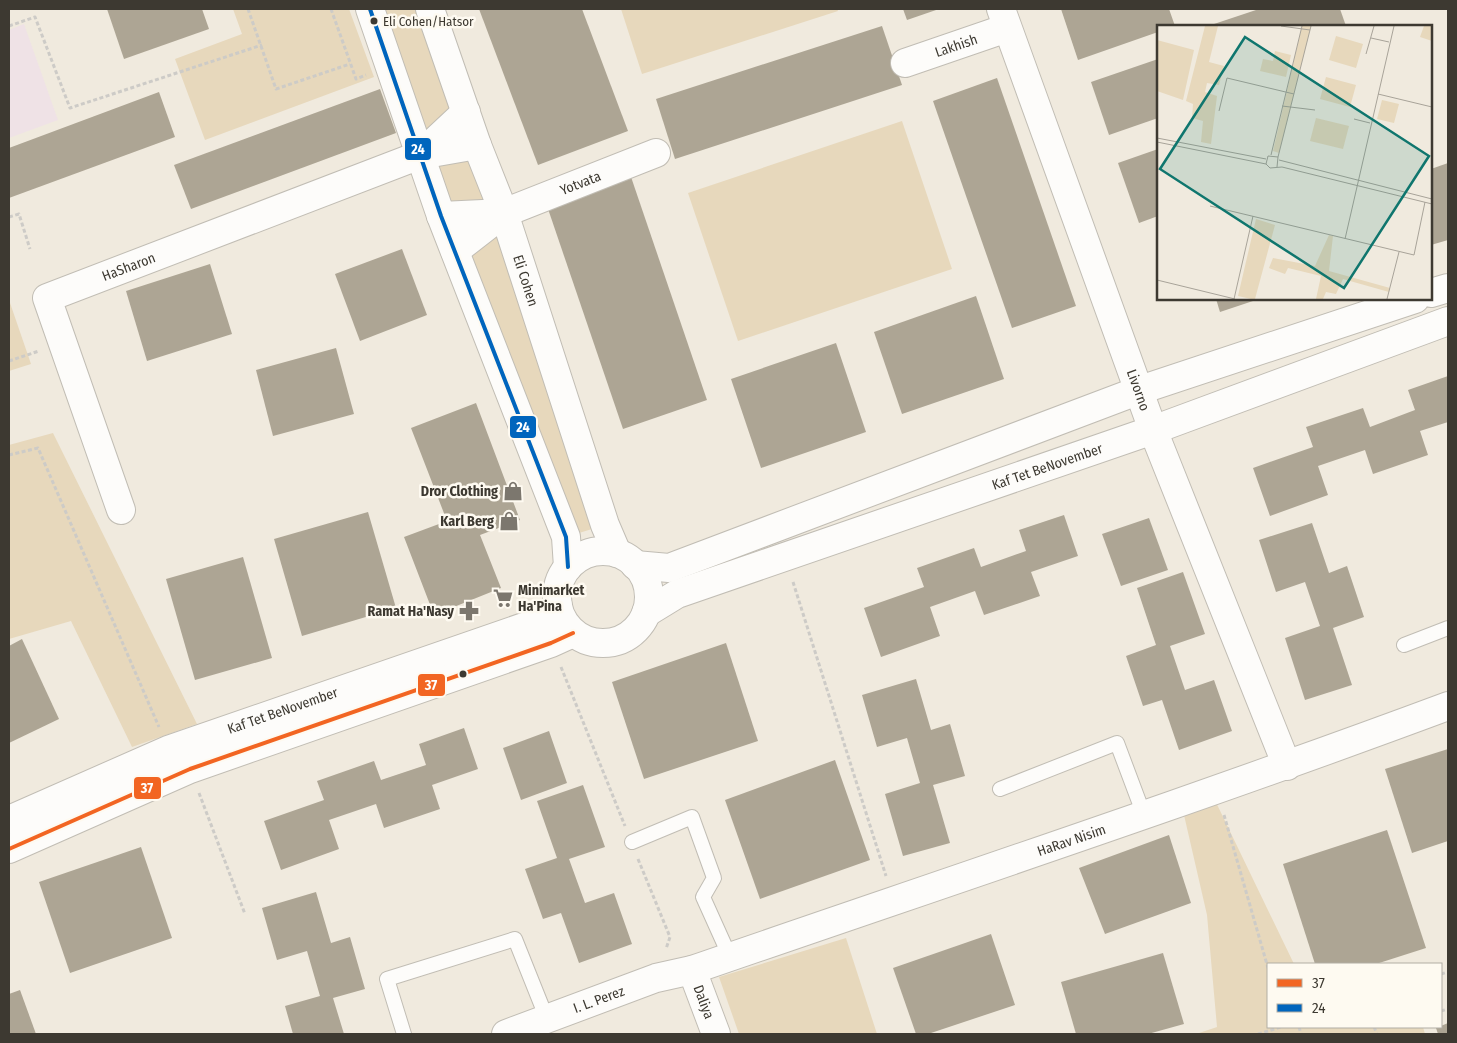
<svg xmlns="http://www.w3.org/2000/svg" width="1457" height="1043" font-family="'Fira Sans Condensed',sans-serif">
  <rect width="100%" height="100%" fill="#f0eade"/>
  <path fill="#efe2e6" d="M24,24L58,120L9,138V30Z"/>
  <g fill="#e7d8bc">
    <path d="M233,9H349L374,77L205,140L175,59L242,34Z"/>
    <path d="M370,9H430L605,525L566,537Z"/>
    <path d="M621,9H837L838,11L642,74Z"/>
    <path d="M902,121L952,269L738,341L688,193Z"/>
    <path d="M9,300L31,364L9,371Z"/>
    <path d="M53,433L197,724L132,747L71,621L9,639V445Z"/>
    <path d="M1211,792L1294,964H1268V1027H1423L1425,1034H1196L1217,1027L1207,915L1181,802Z"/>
    <path d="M846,938L877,1034H739L719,977Z"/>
  </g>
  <g fill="#ada594">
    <path d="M107,9H202L209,29L124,59Z"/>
    <path d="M479,9H582L628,131L538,165Z"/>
    <path d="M903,9H939L907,20Z"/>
    <path d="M1061,9H1169L1175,26H1158V32L1078,60Z"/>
    <path d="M1259,9H1340L1346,26H1215L1214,24Z"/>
    <path d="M882,26L902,85L675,159L656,99Z"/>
    <path d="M1158,59V118L1109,135L1091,82Z"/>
    <path d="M997,78L1076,306L1012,328L933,101Z"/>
    <path d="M380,89L396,133L191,209L174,165Z"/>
    <path d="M159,92L175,137L9,198V148Z"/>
    <path d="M1158,149V216L1139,223L1118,163Z"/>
    <path d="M1448,163V240L1431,245V169Z"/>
    <path d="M630,174L707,400L623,429L546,203Z"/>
    <path d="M402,249L427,315L360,341L335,274Z"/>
    <path d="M210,264L232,334L147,361L126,291Z"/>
    <path d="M976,296L1004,379L902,414L874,332Z"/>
    <path d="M1216,299H1259L1220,312Z"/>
    <path d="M836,343L866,432L761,468L731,379Z"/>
    <path d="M336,348L354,414L273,436L256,370Z"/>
    <path d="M1448,376V422L1420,431L1428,455L1373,474L1365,450L1318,466L1328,495L1270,516L1253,468L1313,447L1306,427L1363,408L1370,427L1415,410L1408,390Z"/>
    <path d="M476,403L520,520L480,535L501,588L434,615L404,537L447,521L411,428Z"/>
    <path d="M368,512L396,608L302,636L274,539Z"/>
    <path d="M1064,515L1078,556L1031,572L1040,596L984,615L975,591L930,607L940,636L881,657L864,608L924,587L917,568L974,548L981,567L1026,551L1019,530Z"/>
    <path d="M1149,518L1168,570L1121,586L1102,534Z"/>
    <path d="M1312,523L1329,573L1347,566L1364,617L1333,628L1352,685L1305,700L1285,638L1320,626L1305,582L1276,592L1259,540Z"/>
    <path d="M243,557L272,658L195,680L166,579Z"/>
    <path d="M1183,572L1205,634L1170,646L1185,690L1214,680L1232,731L1179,750L1162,700L1143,706L1126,656L1156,645L1137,588Z"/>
    <path d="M22,639L59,719L9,743V646Z"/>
    <path d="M726,643L758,741L644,779L612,682Z"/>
    <path d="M916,679L931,730L950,724L965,776L933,785L950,843L903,856L885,794L920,783L907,738L877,747L862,695Z"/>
    <path d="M464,728L478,769L432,785L440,809L384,828L376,804L329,820L339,849L281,870L264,821L324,800L317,781L374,761L381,780L426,765L419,744Z"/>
    <path d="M549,731L567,783L521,800L503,748Z"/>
    <path d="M1448,749V841L1412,853L1385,769Z"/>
    <path d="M835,760L870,860L760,899L725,800Z"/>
    <path d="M583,785L605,847L569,859L585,903L614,893L632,944L579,963L561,913L543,919L525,869L557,858L537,801Z"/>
    <path d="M1387,830L1426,948L1376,964H1315L1283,864Z"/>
    <path d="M1169,835L1191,903L1105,934L1079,868Z"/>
    <path d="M141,847L172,938L70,973L39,882Z"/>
    <path d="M316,892L331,943L350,937L365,989L333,998L344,1034H293L285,1006L320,996L307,951L277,960L262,908Z"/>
    <path d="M991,934L1015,1005L928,1034H916L893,968Z"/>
    <path d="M1163,953L1184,1024L1148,1034H1076L1061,982Z"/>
    <path d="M20,990L36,1034H9V994Z"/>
    <path d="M1448,1023V1034H1438L1436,1028Z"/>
  </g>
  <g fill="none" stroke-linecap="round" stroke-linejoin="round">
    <defs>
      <g id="service">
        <path d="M1404,645L1448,628"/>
        <path d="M1000,789L1117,743L1144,815"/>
        <path d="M632,842L692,817L714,878L703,897L730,957"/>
        <path d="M404,1034L387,979L515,939L547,1019"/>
      </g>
      <g id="minor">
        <path id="s1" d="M1001,9L1153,430L1287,766"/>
        <path id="s2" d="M905,63L1007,28"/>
        <path d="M420,155L466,112"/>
        <path d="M441,216L504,213"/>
        <path id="s3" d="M455,251L504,213L656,153"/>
        <path d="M1431,293L1448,288"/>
        <path id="s4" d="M121,510L47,298L420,155L477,145"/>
        <path d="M635,565L669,568L1140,390L1415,299"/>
        <path id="s5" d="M646,613L677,594L1153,430L1448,321"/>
        <path id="s6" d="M692,970L716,1034"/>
        <path id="s7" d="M506,1034L656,978L692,970C944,883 1198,799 1448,706"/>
      </g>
      <g id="tertiary">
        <path d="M370,9L441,216L566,537L568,567"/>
        <path id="s8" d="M430,9L477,145L504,213L605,525L617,553"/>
        <circle cx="603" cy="597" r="46"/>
        <path id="s9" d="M9,820L168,750L544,620L558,606"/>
        <path d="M9,849L190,769L551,643L573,633"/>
      </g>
    </defs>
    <use href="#service" stroke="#c1bdb4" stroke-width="16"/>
    <use href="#minor" stroke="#c1bdb4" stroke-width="30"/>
    <use href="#tertiary" stroke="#c1bdb4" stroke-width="30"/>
    <g stroke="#cdcbc7" stroke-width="3" stroke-dasharray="4 2.5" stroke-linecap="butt">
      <path d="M248,9L276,89L350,64"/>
      <path d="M331,9L356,79L366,75"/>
      <path d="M9,26L35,17L70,108L262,45"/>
      <path d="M9,217L19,214L30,249"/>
      <path d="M9,361L39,351"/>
      <path d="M9,455L38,448L159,727"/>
      <path d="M793,582L886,876"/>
      <path d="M561,667L625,826"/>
      <path d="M199,793L245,914"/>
      <path d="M1224,815L1268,968"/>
      <path d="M638,859L670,937L666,949"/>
      <path d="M1441,974L1448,972"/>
      <path d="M1441,1011L1448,1009"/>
      <path d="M1299,1027L1301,1034"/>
      <path d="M1374,1027L1377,1034"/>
      <path d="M1258,1034L1281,1027"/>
    </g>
    <use href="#service" stroke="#fdfcfa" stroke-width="14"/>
    <use href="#minor" stroke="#fdfcfa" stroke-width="28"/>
    <use href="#tertiary" stroke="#fdfcfa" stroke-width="28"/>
    <defs>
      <path id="bus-1" d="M9,849L190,769L551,643L573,633"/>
      <path id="bus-2" d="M370,9L441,216L566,537L568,567"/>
    </defs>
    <use href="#bus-1" stroke="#fefaf1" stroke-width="8"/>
    <use href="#bus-2" stroke="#fefaf1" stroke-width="8"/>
    <use href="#bus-1" stroke="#f26522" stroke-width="4"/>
    <use href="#bus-2" stroke="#0065bd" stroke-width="4"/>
  </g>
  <defs>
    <symbol id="shop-bare" viewBox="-9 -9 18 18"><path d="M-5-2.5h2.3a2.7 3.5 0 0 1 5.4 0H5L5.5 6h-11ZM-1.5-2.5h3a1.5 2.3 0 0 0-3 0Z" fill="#7c776e" stroke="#fefaf1" stroke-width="2.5" paint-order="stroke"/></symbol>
    <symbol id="supermarket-bare" viewBox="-9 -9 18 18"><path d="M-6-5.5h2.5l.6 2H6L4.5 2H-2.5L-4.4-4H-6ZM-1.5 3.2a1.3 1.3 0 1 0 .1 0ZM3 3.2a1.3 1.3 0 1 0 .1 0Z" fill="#7c776e" stroke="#fefaf1" stroke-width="2.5" paint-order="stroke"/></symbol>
    <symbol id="pharmacy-bare" viewBox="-9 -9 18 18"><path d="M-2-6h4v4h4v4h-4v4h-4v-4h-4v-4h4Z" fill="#7c776e" stroke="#fefaf1" stroke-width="2.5" paint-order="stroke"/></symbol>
  </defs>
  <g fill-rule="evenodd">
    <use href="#shop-bare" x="499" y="477" width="28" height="28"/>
    <use href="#shop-bare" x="495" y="507" width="28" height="28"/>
    <use href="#supermarket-bare" x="489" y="584" width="28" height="28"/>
    <use href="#pharmacy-bare" x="455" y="597" width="28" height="28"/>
  </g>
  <g fill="#3d3931" stroke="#fefaf1" stroke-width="2">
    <circle cx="374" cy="21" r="4.5"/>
    <circle cx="463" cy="674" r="4.5"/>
  </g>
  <g text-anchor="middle" stroke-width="5" stroke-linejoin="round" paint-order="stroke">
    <g font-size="13" fill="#3d3931" stroke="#fefaf1" text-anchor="start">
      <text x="383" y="26">Eli Cohen/Hatsor</text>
    </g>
    <g font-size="14" fill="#3d3931" stroke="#fefaf1">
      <text dy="5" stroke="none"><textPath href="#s2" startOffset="54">Lakhish</textPath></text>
      <text dy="5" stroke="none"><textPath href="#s3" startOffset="144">Yotvata</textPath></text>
      <text dy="5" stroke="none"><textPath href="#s4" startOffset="312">HaSharon</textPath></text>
      <text dy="5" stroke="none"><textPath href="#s8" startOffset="288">Eli Cohen</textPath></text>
      <text dy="5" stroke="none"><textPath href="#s1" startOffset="405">Livorno</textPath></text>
      <text dy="5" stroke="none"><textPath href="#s5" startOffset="428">Kaf Tet BeNovember</textPath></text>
      <text dy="5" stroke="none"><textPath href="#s9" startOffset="295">Kaf Tet BeNovember</textPath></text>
      <text dy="5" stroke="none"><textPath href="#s7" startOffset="598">HaRav Nisim</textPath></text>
      <text dy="5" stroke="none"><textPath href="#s7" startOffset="99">I. L. Perez</textPath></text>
      <text dy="5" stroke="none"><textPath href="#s6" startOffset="34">Daliya</textPath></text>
    </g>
    <g font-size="14" font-weight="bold" fill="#3d3931" stroke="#fefaf1" text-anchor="end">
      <text x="498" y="496">Dror Clothing</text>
      <text x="494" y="526">Karl Berg</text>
      <text x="518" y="595" text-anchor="start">Minimarket<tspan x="518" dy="16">Ha'Pina</tspan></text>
      <text x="454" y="616">Ramat Ha'Nasy</text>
    </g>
  </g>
  <g transform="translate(1157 25)">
    <rect width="275" height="275" fill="#f0eade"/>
    <path d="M48,1H61L52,37L67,41L62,60L50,58L48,67L60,71L54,119L44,117L46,96L35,93L36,79L29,76ZM145,1H154L122,128L116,126ZM267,1H275V16L263,12ZM179,11L206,19L199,43L172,35ZM0,15L37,25L26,75L0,66ZM118,26L134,30L129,52L103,46L106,34L116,36ZM169,52L199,60L193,82L163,74ZM225,75L242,79L237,98L220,94ZM159,93L192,101L186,124L153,116ZM99,194L118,200L98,274H94L81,271ZM172,210L176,211L172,246L233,263L232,267L186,254L179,269L169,267L166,274H159L164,251L131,243L128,249L112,243L116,233L158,241Z" fill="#e7d8bc"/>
    <path fill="none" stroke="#a8a399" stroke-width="1" d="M124,1L153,5M214,13L232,17M209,29L217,1M221,69L275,82M125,81L158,85M62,86L70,53L137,69M197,94L213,98M0,113L109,134M0,117L109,139M114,130L145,1M121,132L154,1M122,135L275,174M120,142L121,132L111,131L109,139L113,143L125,142L275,179M53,181L257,230L268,177M188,214L237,1M0,255L78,274M77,274L96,191M230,274L242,227"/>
    <path fill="#0f766e" fill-opacity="0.15" stroke="#0f766e" stroke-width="2.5" d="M88,12L272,131L187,263L3,144Z"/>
    <rect width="275" height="275" fill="none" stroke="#3d3931" stroke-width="2.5"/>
  </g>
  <g stroke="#fefaf1" stroke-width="2">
    <rect x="404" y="137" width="28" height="24" rx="5" fill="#0065bd"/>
    <rect x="509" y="415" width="28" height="24" rx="5" fill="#0065bd"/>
    <rect x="417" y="673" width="29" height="24" rx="5" fill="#f26522"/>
    <rect x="133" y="776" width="29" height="24" rx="5" fill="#f26522"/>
  </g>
  <g font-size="14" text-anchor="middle" font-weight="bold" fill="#fff">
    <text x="418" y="154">24</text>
    <text x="523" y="432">24</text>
    <text x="431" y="690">37</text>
    <text x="147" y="793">37</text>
  </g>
  <rect width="1457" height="1043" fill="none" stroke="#3d3931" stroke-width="20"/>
  <rect x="1267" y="963" width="175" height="65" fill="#fefaf1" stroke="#b1ada4"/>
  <rect x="1277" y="979" width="25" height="8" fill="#f26522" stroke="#b1ada4"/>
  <text x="1312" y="988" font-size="15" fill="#3d3931">37</text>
  <rect x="1277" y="1004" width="25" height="8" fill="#0065bd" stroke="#b1ada4"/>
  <text x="1312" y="1013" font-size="15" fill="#3d3931">24</text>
</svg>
